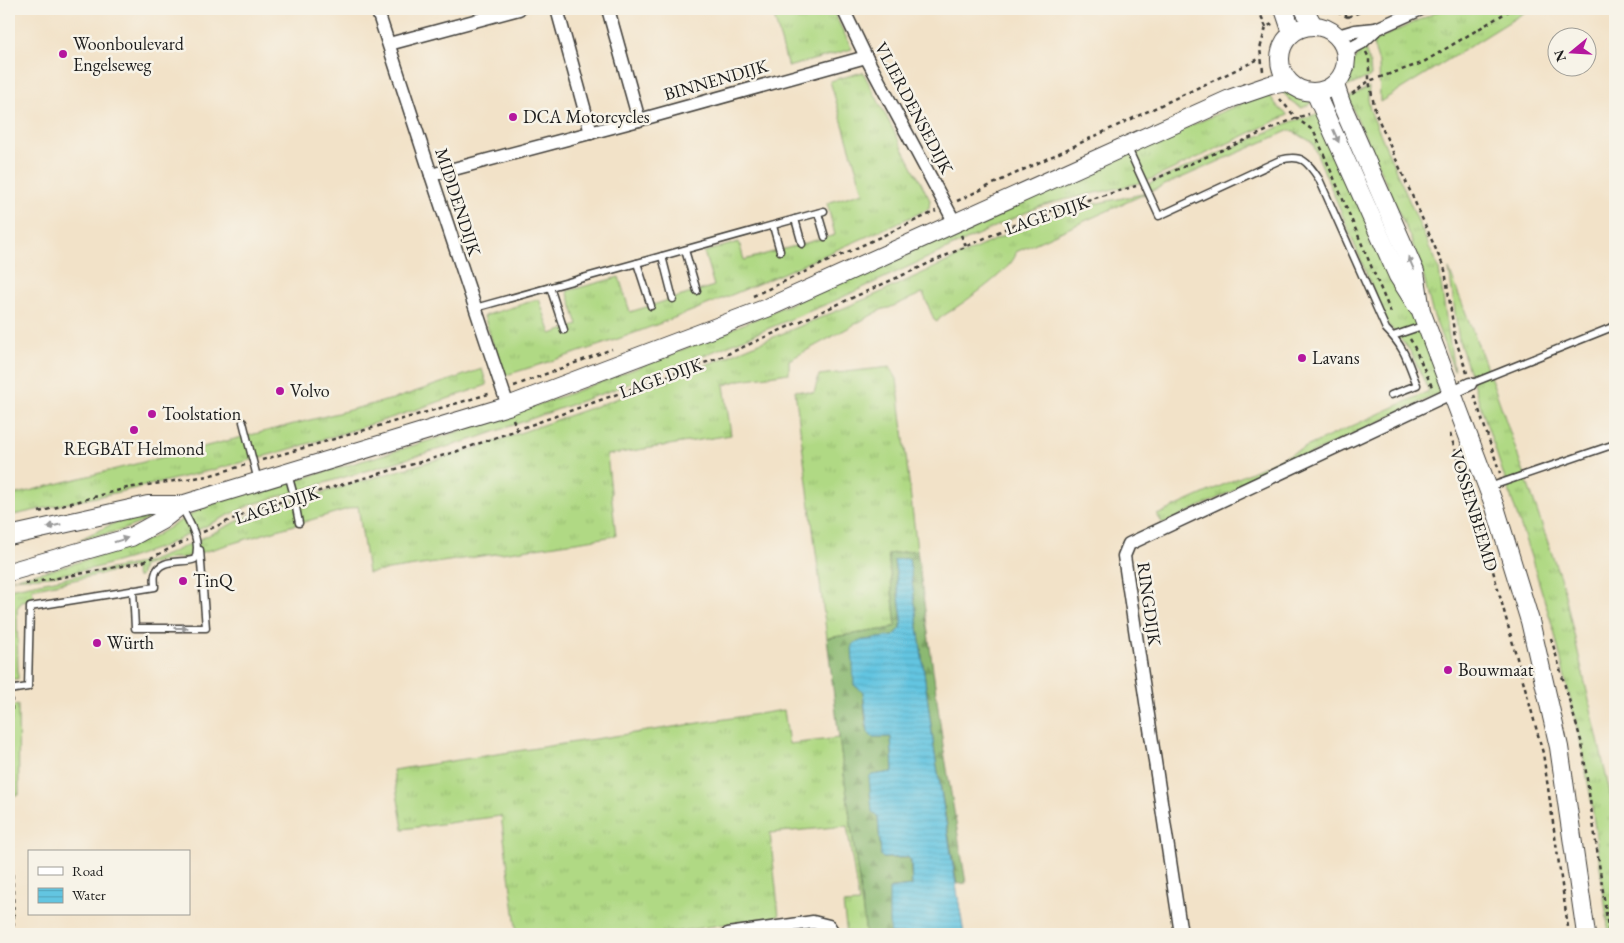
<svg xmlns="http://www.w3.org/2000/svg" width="1624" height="943" font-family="'EB Garamond',serif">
  <defs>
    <pattern id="grass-tufts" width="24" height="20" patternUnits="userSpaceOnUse" patternTransform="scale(1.25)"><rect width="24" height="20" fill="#b0d984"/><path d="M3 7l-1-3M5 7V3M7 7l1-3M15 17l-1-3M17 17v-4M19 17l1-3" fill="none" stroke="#97ba71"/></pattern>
    <pattern id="forest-firs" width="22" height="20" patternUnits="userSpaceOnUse" patternTransform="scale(1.25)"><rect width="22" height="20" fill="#8cb972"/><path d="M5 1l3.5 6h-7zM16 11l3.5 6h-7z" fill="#789e62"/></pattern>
    <pattern id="water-rules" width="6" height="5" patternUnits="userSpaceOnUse" patternTransform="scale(1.25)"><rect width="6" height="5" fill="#63c5e1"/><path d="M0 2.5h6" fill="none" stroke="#55a9c0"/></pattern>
  </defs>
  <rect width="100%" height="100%" fill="#f7f3e8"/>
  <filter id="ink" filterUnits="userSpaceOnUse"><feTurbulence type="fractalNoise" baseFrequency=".02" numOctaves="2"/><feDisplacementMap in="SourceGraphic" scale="10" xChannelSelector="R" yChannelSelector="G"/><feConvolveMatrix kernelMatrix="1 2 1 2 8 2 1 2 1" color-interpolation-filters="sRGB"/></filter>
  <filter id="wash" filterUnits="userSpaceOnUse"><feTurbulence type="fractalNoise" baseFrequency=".0096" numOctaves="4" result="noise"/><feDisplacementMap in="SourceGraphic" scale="20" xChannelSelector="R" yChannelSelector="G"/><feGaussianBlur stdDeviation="1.12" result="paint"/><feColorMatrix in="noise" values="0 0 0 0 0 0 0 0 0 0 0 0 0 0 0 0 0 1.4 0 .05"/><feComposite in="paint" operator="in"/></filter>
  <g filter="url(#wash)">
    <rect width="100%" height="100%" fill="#f2e2c8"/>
    <g fill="url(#grass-tufts)" stroke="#667a50">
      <path d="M791,9H832L852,49L788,67L774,16L791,12Z"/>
      <path d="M1443,9H1530L1380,102L1379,63L1372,42Z"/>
      <path d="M1364,47L1370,64L1371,76L1347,87C1348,71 1352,59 1364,47Z"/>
      <path d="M863,72L930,200L929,209C827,254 724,301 618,339C580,352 542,364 503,376L484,316L539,299L551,334L578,325L567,291L619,277L630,312L714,286L704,252L739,242L744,260L835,235L827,203L863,192L830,81Z"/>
      <path d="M1284,86L1310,98L1312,103L1302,108C1292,103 1285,96 1279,87Z"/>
      <path d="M1369,87L1368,99L1370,110L1439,270L1454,371L1432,311L1421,266L1409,235L1348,98Z"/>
      <path d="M1267,92L1279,108L1288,115L1152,179C1115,191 1076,195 1038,207L834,301L712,352L615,389L477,438L250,505L164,546L130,558L95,568L52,576L12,579L66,566L150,539L200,509L212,504C333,470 453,436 571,393C700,346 824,289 949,232C1054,185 1161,139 1267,92Z"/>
      <path d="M1321,113L1416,314L1444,391L1163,524L1157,515L1429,391L1410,351L1387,323L1312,142L1290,130L1149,192L1146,185L1293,121Z"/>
      <path d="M1147,193L1016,252C1017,268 954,309 940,318L937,322L934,320L923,293L889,308L883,309L789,360V373L740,380L724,385L731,435L607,455L616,536L368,573L358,506L183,558H172L143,566L140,577H137L134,567L32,589L34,599L22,602L17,608L18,679H9V589L151,561L171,553L259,511L480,447L619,398L716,361L875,295L1042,218L1069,209Z"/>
      <path d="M1449,269L1495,389L1563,586L1611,797L1615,823V934H1609L1591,799L1581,745L1554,631L1531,557L1459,341Z"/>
      <path d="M890,367L897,379L917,550L888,554L896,626L887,629L827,638L795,390L814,393L819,375Z"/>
      <path d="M482,369L487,385C397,417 305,447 212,470C145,487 77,501 9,516V496L397,398Z"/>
      <path d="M163,509L143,522L122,530L77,541C103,528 134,512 163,509Z"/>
      <path d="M18,705L19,795H9V706Z"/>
      <path d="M784,710L789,744L839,738L866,934H847L843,904L859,903L847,826L770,833L779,916L661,934H517L501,816L403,829L393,770Z"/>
      <path d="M9,855L11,917H9Z"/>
    </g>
    <path fill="url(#forest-firs)" stroke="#546a47" d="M917,550L943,745L966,883L957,884L934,748L909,559L894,560L902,618L901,628L894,636L858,641L854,685L863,692L866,726L872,737H891L893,770L892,772L872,775L878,817L881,856L883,858H910L912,886L890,888L891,934H894H866L839,738L827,638L887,629L896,626L888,554Z"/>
    <path fill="url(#water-rules)" stroke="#40707e" d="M909,558L934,748L964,934H891L889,923V889L912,886L911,861L908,857L883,858L881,856L878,817L872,812L869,777L872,775L892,772L893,770L891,737H872L868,732L863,692L854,685L852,645L858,641L894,636L901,628L902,618L894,560Z"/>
  </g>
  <g filter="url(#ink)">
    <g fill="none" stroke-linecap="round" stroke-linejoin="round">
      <defs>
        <g id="lane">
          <path d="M1127,146L1159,216L1280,160C1302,154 1307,161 1319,179L1386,329C1406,349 1407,361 1417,385L1391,395"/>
          <path d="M818,213L825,237"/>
          <path d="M795,219L802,244"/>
          <path d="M773,226L780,251"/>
          <path d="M685,250L697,291"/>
          <path d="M662,256L673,299"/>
          <path d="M637,263L651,306"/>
          <path d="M550,287L564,330"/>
          <path d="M475,308L824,211"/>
          <path d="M1393,336L1425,325"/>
          <path d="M1470,384L1615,326"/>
          <path d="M243,422L258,481"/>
          <path d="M288,474L293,492L299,523"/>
          <path d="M1489,487L1615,444"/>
          <path d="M133,590L135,628H206L200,550"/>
          <path d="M9,690L28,687L30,607L155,587C155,583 154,578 155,575C158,557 185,564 195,559C202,540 189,522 181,506"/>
        </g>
        <g id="street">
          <path d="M377,9L431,175L508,406"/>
          <path d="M557,9L591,133"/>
          <path d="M608,9L639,120"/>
          <path d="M843,9L866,57L955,223"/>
          <path d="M1338,36L1355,31L1376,29"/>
          <path d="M389,44L519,9"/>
          <path d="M1346,51L1361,43L1376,29L1421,9"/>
          <path d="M431,175L639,120L866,57"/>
          <path d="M728,934L813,922L829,926L834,934"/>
          <path d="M1181,934L1124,556L1129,544L1470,384"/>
        </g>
        <g id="secondary">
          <path d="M1284,9L1292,33"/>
          <path d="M1304,9L1313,25"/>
          <circle cx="1313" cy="59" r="33"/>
          <path d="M1335,85L1341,103L1415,272L1421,311L1495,507L1530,621L1559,747L1586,934"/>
          <path d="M1315,92L1398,276L1417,306"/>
          <path d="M9,536L148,505H181L508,406L767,308L1232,98L1270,85L1288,82"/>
          <path d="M9,572L131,537L162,520L181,505"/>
        </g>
      </defs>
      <use href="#lane" stroke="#3c3a36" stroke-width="9"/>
      <use href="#street" stroke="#3c3a36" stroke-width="15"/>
      <use href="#secondary" stroke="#3c3a36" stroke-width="20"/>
      <g stroke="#3c3a36" stroke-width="2.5" stroke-dasharray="4 4" stroke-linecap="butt">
        <path d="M1258,9L1266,27"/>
        <path d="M1330,9L1348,17L1350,21"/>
        <path d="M1348,17L1367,9"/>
        <path d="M1366,52L1369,58V81L1376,114L1445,270L1455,338L1467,373"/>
        <path d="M1263,71L1260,49L1266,27L1274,23"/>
        <path d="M1352,94L1369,81L1422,63L1512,9"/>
        <path d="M1280,99L1296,118L1314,131L1391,313"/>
        <path d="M1153,180L1296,118L1309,114"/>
        <path d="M957,201L1261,58"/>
        <path d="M961,235L966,246"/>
        <path d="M753,296L936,211"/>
        <path d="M1410,339L1413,344L1433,389"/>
        <path d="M514,386L612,349"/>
        <path d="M1474,395L1500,473"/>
        <path d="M513,419L517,430"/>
        <path d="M1450,434L1476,509L1543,753L1569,934"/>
        <path d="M262,460L492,393"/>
        <path d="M302,496L455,452L721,357L1036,215L1136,186"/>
        <path d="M39,512L127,488L208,476L245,465"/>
        <path d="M203,532L255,509L287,500"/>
        <path d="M25,584L143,562L187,540"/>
        <path d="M1551,638L1582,744L1609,934"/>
        <path d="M9,658L11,680"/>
        <path d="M12,698L11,806L14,934"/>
      </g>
      <use href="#lane" stroke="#fff" stroke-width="6"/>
      <use href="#street" stroke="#fff" stroke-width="12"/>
      <use href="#secondary" stroke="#fff" stroke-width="18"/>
    </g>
    <defs><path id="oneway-solid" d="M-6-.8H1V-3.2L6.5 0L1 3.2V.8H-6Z" transform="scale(1.25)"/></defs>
    <g fill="#999">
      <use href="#oneway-solid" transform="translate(1336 136) rotate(66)"/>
      <use href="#oneway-solid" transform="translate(1411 263) rotate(-114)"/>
      <use href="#oneway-solid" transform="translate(54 526) rotate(167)"/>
      <use href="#oneway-solid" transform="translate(121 540) rotate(-17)"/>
      <use href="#oneway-solid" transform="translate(181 628)"/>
    </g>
  </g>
  <g fill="#b5179e" stroke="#f7f3e8" stroke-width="2">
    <circle cx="63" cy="54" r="5"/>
    <circle cx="513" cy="117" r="5"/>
    <circle cx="1302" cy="358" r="5"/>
    <circle cx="280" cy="391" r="5"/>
    <circle cx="152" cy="414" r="5"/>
    <circle cx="134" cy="430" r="5"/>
    <circle cx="183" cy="581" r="5"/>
    <circle cx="97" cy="643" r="5"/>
    <circle cx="1448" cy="670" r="5"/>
  </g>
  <g text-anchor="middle" stroke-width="5" stroke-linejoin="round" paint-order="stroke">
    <g font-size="18" fill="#1c1c1c" stroke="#f7f3e8" text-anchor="start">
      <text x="73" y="50">Woonboulevard<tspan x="73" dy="21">Engelseweg</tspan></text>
      <text x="523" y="123">DCA Motorcycles</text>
      <text x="1312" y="364">Lavans</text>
      <text x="290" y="397">Volvo</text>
      <text x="162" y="420">Toolstation</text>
      <text x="134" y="455" text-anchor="middle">REGBAT Helmond</text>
      <text x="193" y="587">TinQ</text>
      <text x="107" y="649">Würth</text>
      <text x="1458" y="676">Bouwmaat</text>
    </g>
    <g font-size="18" fill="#1c1c1c" stroke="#f7f3e8">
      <text transform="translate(716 80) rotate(-16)" y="6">BINNENDIJK</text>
      <text transform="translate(914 108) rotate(62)" y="6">VLIERDENSEDIJK</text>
      <text transform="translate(458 202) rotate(72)" y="6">MIDDENDIJK</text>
      <text transform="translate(1047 215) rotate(-19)" y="6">LAGE DIJK</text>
      <text transform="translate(661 378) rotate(-20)" y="6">LAGE DIJK</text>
      <text transform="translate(277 505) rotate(-18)" y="6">LAGE DIJK</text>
      <text transform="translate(1474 510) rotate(73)" y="6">VOSSENBEEMD</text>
      <text transform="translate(1149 604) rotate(82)" y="6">RINGDIJK</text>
    </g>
  </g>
  <rect width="1624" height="943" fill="none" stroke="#f7f3e8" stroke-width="30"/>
  <rect x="28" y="850" width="162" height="65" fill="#f7f3e8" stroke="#9f9d96"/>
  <rect x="38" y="867" width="25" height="8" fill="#ffffff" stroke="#9f9d96"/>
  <text x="72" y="876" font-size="15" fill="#1c1c1c">Road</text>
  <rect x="38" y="888" width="25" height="15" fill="url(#water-rules)" stroke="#9f9d96"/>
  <text x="72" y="900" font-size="15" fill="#1c1c1c">Water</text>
  <g transform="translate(1572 52) rotate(252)"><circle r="24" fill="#f7f3e8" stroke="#9f9d96"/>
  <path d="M0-4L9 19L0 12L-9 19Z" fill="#b5179e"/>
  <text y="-8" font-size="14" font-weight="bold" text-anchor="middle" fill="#1c1c1c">N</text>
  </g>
</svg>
